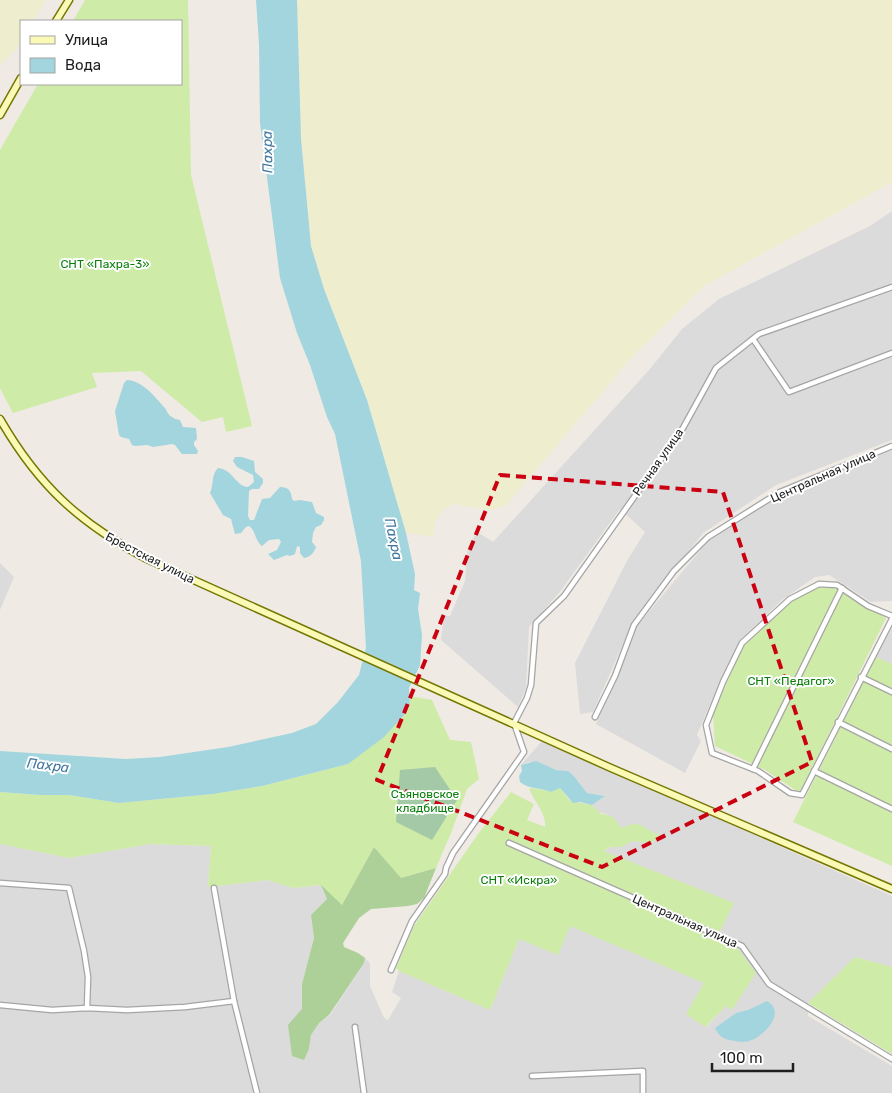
<svg xmlns="http://www.w3.org/2000/svg" width="892" height="1093" font-family="Rubik,sans-serif">
  <rect width="100%" height="100%" fill="#efeae3"/>
  <g fill="#dcdbdb">
    <path d="M892,211V440L776,485L703,533L631,626L593,712L580,714L575,663L628,559L645,532L620,509L559,593L529,627L526,688L518,707L441,640L444,616H450L465,581L468,546L477,532L493,542L650,369L682,329L719,299L870,226Z"/>
    <path d="M892,448V601L871,602L829,575L815,577L782,600L740,640L719,683L697,735L701,741L685,773L596,724L636,627L710,539L780,494Z"/>
    <path d="M0,563L14,577L0,610Z"/>
    <path d="M892,628V664L876,657Z"/>
    <path d="M542,741L892,896V967L855,957L808,1003V1016L892,1066V1093H0V844L69,858L150,844L211,846L208,887L268,880L293,888L321,885L327,899L311,915L314,938L302,984L304,1060L309,1049L311,1035L319,1023L330,1015L364,963L365,958L370,963V986L384,1018L388,1020L401,998L392,992L399,971L490,1010L519,939L570,926L705,983L706,1027L726,1006L733,1009L738,949L717,938L604,851L611,847H621L632,841L651,843L658,835L652,833L647,828H621L611,816L599,812L592,805L605,796L587,793L573,775L568,771L556,770L529,762L521,765Z"/>
  </g>
  <g fill="#eeeece">
    <path d="M0,0H46L33,21H21V42L17,48L0,66Z"/>
    <path d="M297,0H892V182L704,286L634,355L507,504L496,509L488,510L453,504L443,510L439,516L435,523L433,537L406,533L367,400L324,289L311,246L301,139Z"/>
  </g>
  <g fill="#ceeba8">
    <path d="M85,0H188L191,175L252,426L226,432L223,417L202,422L141,371L92,373L97,387L13,413L0,388V150L38,84H181V21H73Z"/>
    <path d="M818,587L836,588L886,618L800,793L765,770L715,746L713,714L744,644L790,602Z"/>
    <path d="M876,657L892,664V866L793,822Z"/>
    <path d="M410,696L432,700L450,740L471,742L479,779L467,789L451,833L436,868L401,878L374,847L342,905L320,885L293,888L268,880L208,887L211,846L150,844L69,858L0,844V792L40,795H69L119,803L213,794L262,786L348,764L410,704Z"/>
    <path d="M529,788L545,790L551,792L556,789L560,788L570,801L592,805L601,814L608,815L614,818L621,828C626,827 630,824 634,824C644,823 650,833 658,834L659,837L651,843L632,841L621,847H610L604,851L734,903L717,938L738,949L756,973L732,1010L726,1006L705,1027L686,1014L704,983L570,926L558,955L519,939L490,1010L399,971L396,968L414,926L478,834L511,792L534,804L527,820L545,827C547,813 533,801 529,788Z"/>
    <path d="M855,957L892,967V1054L808,1003Z"/>
  </g>
  <path fill="#acd097" d="M374,847L401,878L436,868L424,898L417,904L408,906L371,909L359,918L343,943L344,947L358,953L365,958L364,963L329,1015L319,1023L311,1035L309,1049L304,1060L292,1056L288,1025L302,1009V984L314,938L311,915L327,899L321,885L342,905Z"/>
  <path fill="#a4c9a6" d="M435,767L457,800L432,840L396,822L400,770Z"/>
  <g fill="#a2d5de">
    <path d="M256,0H297L301,139L311,246L324,289L367,400L406,533L415,574L414,590L420,593L418,609L422,635L420,665L409,688L410,704L404,715L384,737L348,764L262,786L213,794L119,803L69,795H40L0,792V751L126,759L160,757L228,747L292,733L316,724L338,702L359,675L366,648L361,561L335,434L327,417L310,365L297,333L280,278L260,123L259,44Z"/>
    <path d="M127,380C143,381 155,397 165,408C167,411 168,415 172,417C174,419 177,419 180,420L183,427L196,428L197,439L194,442V445L198,451L197,454H182L175,445L172,444L153,447L147,445L135,446L132,445L129,439L121,437L119,435L115,411L124,383Z"/>
    <path d="M235,457H242L254,461L255,472L263,479V483L259,489H252L249,491L248,516L250,520H254L262,499L270,498L280,487C289,487 291,491 292,499L294,501L300,500L312,502L316,513L324,517V520L321,525L316,527L313,533L312,542L316,547C314,553 310,557 304,558L300,553V547L297,546L295,554L290,556L287,555L274,560L268,554L277,550L281,542L279,539L269,540L262,546C254,540 256,530 249,526L246,527L241,533L235,534L231,519L223,515L210,493C214,484 211,475 218,468C234,470 235,486 248,487L254,482L253,475L237,467L233,461Z"/>
    <path d="M536,761L556,770L568,771L573,775L587,793L605,796L592,805L580,802L573,803L560,788L551,792C540,787 530,790 520,782L519,776L522,771L521,765Z"/>
    <path d="M767,1001C787,1012 764,1037 749,1041C743,1043 736,1041 729,1040C722,1038 718,1035 715,1028L736,1013L748,1010Z"/>
  </g>
  <g fill="none" stroke-linecap="round" stroke-linejoin="round">
    <defs>
      <g id="street">
        <path d="M753,339L789,392L892,353"/>
        <path d="M892,616L868,606L837,585L819,584L790,599L742,643L723,682L706,725L712,753L758,771L790,793L802,795L892,619"/>
        <path d="M861,677L892,692"/>
        <path d="M595,717L615,676L634,625L674,571L708,537L780,492L892,446"/>
        <path d="M838,722L892,749"/>
        <path d="M753,769L842,588"/>
        <path d="M814,771L892,809"/>
        <path d="M509,843L742,946L769,984L892,1059"/>
        <path d="M0,883L69,888L84,951L88,977L87,1008"/>
        <path d="M214,888L234,1001"/>
        <path d="M391,970L412,921L445,874L446,868L453,853L524,752L514,723L527,698L531,685L536,623L564,596L683,428L716,368L759,334L892,287"/>
        <path d="M0,1005L52,1010L87,1008L127,1010L185,1007L234,1001L257,1093"/>
        <path d="M355,1027L364,1093"/>
        <path d="M532,1076L643,1071V1093"/>
      </g>
      <g id="secondary">
        <path d="M56,21L69,0"/>
        <path d="M0,115L21,78"/>
        <path d="M0,419C38,485 79,523 147,559L611,768L892,889"/>
      </g>
    </defs>
    <use href="#street" stroke="#a5a5a5" stroke-width="7"/>
    <use href="#secondary" stroke="#747702" stroke-width="9"/>
    <use href="#street" stroke="#fff" stroke-width="4.5"/>
    <use href="#secondary" stroke="#fbf9b6" stroke-width="6"/>
  </g>
  <path fill="none" stroke="#cb0011" stroke-width="4" stroke-dasharray="10 6" stroke-linejoin="round" d="M500,475L723,492L812,762L602,867L377,780Z"/>
  <g text-anchor="middle" stroke-width="4" stroke-linejoin="round" paint-order="stroke">
    <g font-size="12" fill="#097f09" stroke="#fff">
      <text x="105" y="268">СНТ «Пахра-3»</text>
      <text x="791" y="685">СНТ «Педагог»</text>
      <text x="425" y="798">Съяновское<tspan x="425" dy="14">кладбище</tspan></text>
      <text x="519" y="884">СНТ «Искра»</text>
    </g>
    <g font-size="12" fill="#1e1e1e" stroke="#fff">
      <text transform="translate(658 462) rotate(-55)" y="4">Речная улица</text>
      <text transform="translate(823 476) rotate(-24)" y="4">Центральная улица</text>
      <text transform="translate(150 558) rotate(27)" y="4">Брестская улица</text>
      <text transform="translate(685 921) rotate(24)" y="4">Центральная улица</text>
    </g>
    <g font-size="14" font-style="italic" fill="#4278a0" stroke="#fff">
      <text transform="translate(267 152) rotate(-91)" y="5">Пахра</text>
      <text transform="translate(394 539) rotate(78)" y="5">Пахра</text>
      <text transform="translate(48 765) rotate(7)" y="5">Пахра</text>
    </g>
  </g>
  <rect x="20" y="20" width="162" height="65" fill="#ffffff" stroke="#a5a5a5"/>
  <rect x="30" y="36" width="25" height="8" fill="#fbf9b6" stroke="#a5a5a5"/>
  <text x="65" y="45" font-size="15" fill="#1e1e1e">Улица</text>
  <rect x="30" y="58" width="25" height="15" fill="#a2d5de" stroke="#a5a5a5"/>
  <text x="65" y="70" font-size="15" fill="#1e1e1e">Вода</text>
  <path d="M712 1063v8h81v-8" fill="none" stroke="#1e1e1e" stroke-width="2.5"/>
  <text x="720" y="1063" font-size="15" fill="#1e1e1e" stroke="#ffffff" stroke-width="4" paint-order="stroke">100 m</text>
</svg>
